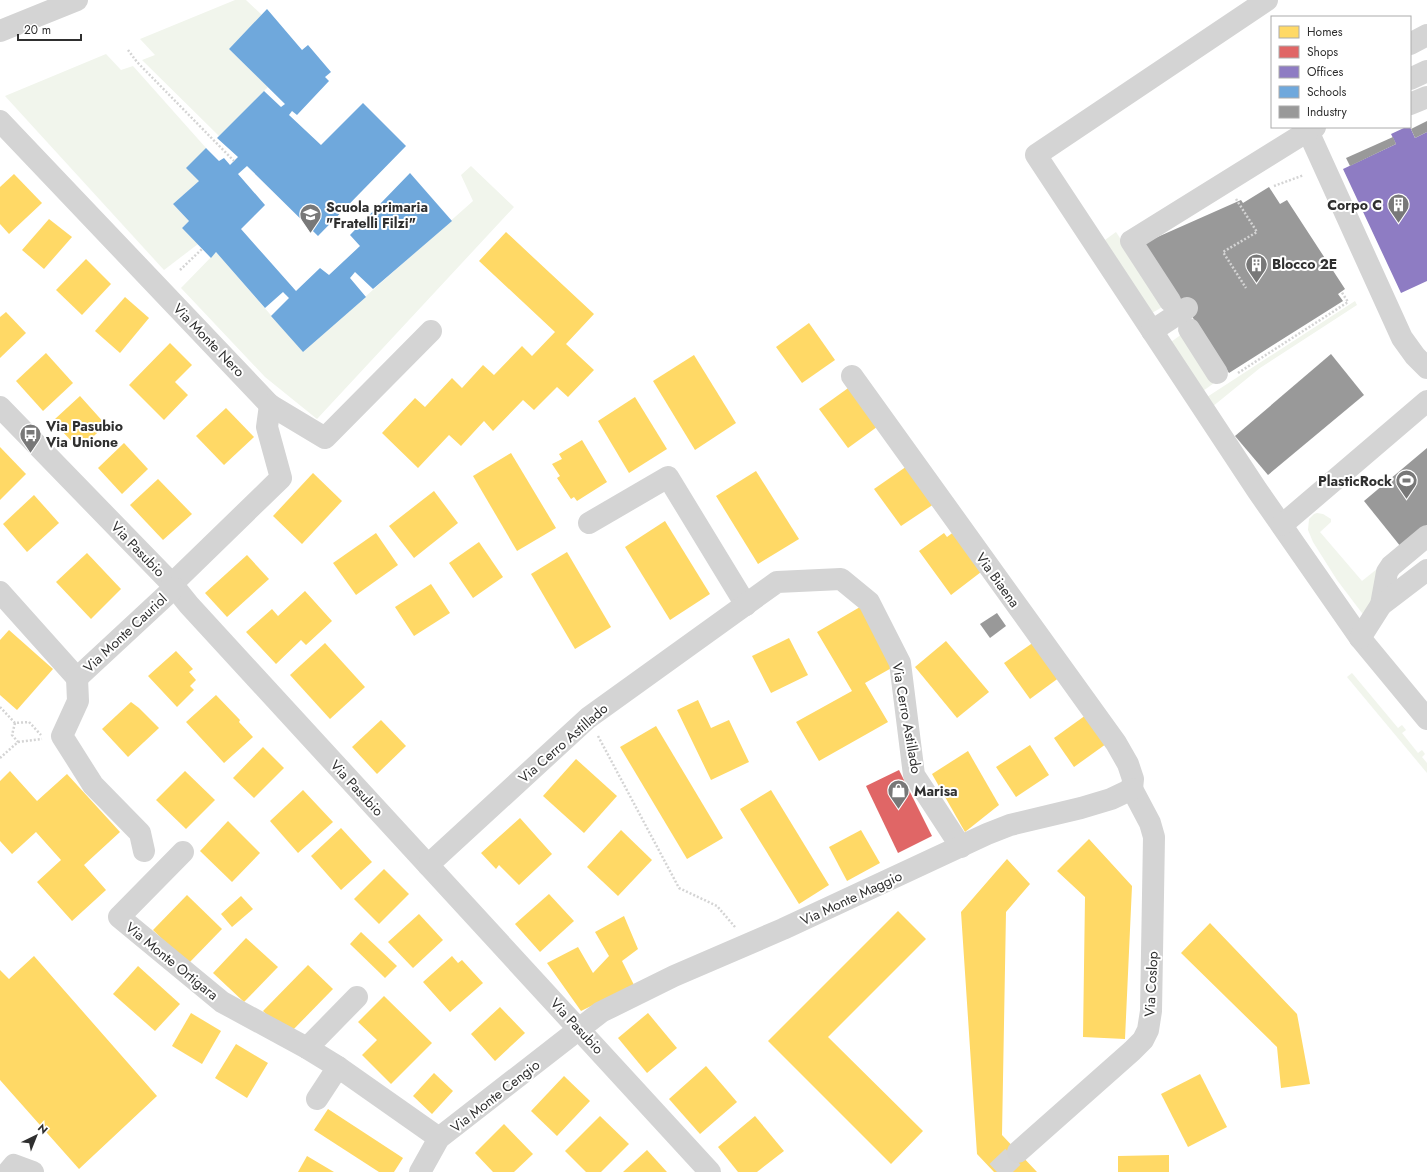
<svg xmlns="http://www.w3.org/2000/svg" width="1427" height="1172" font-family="Jost,sans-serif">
  <rect width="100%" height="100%" fill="#fff"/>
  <g fill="#f1f5ec">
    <path d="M235,0H246L262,15L229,49L268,87L219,136L142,60L155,55L140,39Z"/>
    <path d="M106,54L121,70L133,66L206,148L199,181L173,204L189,221L182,228L198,244L164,270L5,96Z"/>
    <path d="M471,166L514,207L317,419L265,377L181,288L216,252L303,352L473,201L461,175Z"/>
    <path d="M1116,232L1164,306L1152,313L1105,240Z"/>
    <path d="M1355,301L1357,305L1260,368L1212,407L1207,397Z"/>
    <path d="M1182,334L1214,383L1203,391L1171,342Z"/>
    <path d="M1317,513L1323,514L1331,519V522L1320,532L1362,581L1382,565L1381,596L1365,617L1337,580L1313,542L1308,530L1309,519L1314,514Z"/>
    <path d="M1352,673L1398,728L1402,725L1406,730L1402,733L1418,753L1422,750L1425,754L1422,757L1427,763V773L1347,677Z"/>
  </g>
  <g fill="#ffd966">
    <path d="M14,174L42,203L9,234L0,224V187Z"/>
    <path d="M49,219L72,237L44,269L22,250Z"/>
    <path d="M506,232L594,314L566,344L594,370L568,397L557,387L534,410L523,400L493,431L484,421L461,446L449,435L418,468L382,433L415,398L425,407L452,378L462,388L483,365L494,375L522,346L532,356L555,332L479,261Z"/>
    <path d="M86,259L111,284L82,315L56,290Z"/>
    <path d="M125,297L149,318L120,353L95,331Z"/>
    <path d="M6,312L26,333L0,358V317Z"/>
    <path d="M809,323L835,360L802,383L776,347Z"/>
    <path d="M170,343L192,365L175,382L188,395L164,420L129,385Z"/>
    <path d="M46,353L73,383L43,411L16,381Z"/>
    <path d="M694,355L736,423L695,450L653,381Z"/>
    <path d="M851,386L881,424L848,448L819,409Z"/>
    <path d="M80,396L106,425L86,443L84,440L77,447L61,430L63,428L55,419Z"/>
    <path d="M635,397L667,449L629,473L598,421Z"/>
    <path d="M226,408L254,437L224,465L196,436Z"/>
    <path d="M582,440L607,482L577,501L574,497L571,499L557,478L560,476L552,464L562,459L559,454Z"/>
    <path d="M124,443L148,469L122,494L98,468Z"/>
    <path d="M0,447L26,474L0,500Z"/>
    <path d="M511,453L556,528L517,551L473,476Z"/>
    <path d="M910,464L937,502L901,526L874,489Z"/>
    <path d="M756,471L799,539L758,564L716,496Z"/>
    <path d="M313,473L342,501L302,544L273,516Z"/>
    <path d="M158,479L192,514L163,540L130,505Z"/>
    <path d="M434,491L458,523L414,558L389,526Z"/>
    <path d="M34,495L59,523L27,552L3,524Z"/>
    <path d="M665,521L710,594L670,620L625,547Z"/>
    <path d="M955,531L981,572L951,595L919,551L944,533L947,537Z"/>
    <path d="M376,533L398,565L356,595L333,563Z"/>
    <path d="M479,542L503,577L473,598L449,563Z"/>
    <path d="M567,552L611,627L575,649L531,574Z"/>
    <path d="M87,553L121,589L91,619L56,582Z"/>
    <path d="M247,555L269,579L227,617L205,593Z"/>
    <path d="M431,584L450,613L414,636L395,607Z"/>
    <path d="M305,591L332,621L306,645L301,640L276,664L246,632L272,609L278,616Z"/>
    <path d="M860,607L895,666L865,683L888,722L819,761L796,722L852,691L817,632Z"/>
    <path d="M9,630L53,669L17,710L0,695V640Z"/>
    <path d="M789,638L808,675L771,693L752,656Z"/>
    <path d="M946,641L989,692L957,718L915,667Z"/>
    <path d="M1034,642L1060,677L1030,699L1004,663Z"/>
    <path d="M325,643L365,687L330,719L290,675Z"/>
    <path d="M176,651L193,669L189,672L196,680L190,686L194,690L177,707L148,676Z"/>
    <path d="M216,695L240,720L239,722L253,737L224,763L186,722Z"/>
    <path d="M698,700L711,728L729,720L749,762L711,780L677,710Z"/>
    <path d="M131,702L139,708L159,728L128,757L102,729Z"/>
    <path d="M1086,715L1106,744L1074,767L1054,738Z"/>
    <path d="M381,720L406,746L377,774L352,747Z"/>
    <path d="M656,726L723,838L687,859L620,747Z"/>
    <path d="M1030,745L1049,775L1016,797L996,767Z"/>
    <path d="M263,747L284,768L254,798L233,778Z"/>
    <path d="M968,751L999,805L965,832L932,774Z"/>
    <path d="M576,759L617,796L584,833L543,796Z"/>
    <path d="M10,771L37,801L67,774L120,832L84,865L106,890L72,921L37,882L61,860L36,832L12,854L0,841V781Z"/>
    <path d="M185,771L215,800L186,829L156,800Z"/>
    <path d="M303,790L333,822L298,853L270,821Z"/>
    <path d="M771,790L829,885L799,904L740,809Z"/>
    <path d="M520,818L552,854L519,885L499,865L496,869L481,853Z"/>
    <path d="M228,821L260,853L232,882L200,851Z"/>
    <path d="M341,828L372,862L341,890L311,856Z"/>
    <path d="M621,830L652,860L618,896L587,867Z"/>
    <path d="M861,830L880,863L847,881L829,847Z"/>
    <path d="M1089,839L1132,886L1125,1039L1083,1037L1085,897L1057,871Z"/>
    <path d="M1007,859L1030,884L1006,912L1002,1135L1037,1172H994L977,1154L961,912Z"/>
    <path d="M384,869L409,894L379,924L354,899Z"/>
    <path d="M549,894L574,921L540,952L515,924Z"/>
    <path d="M187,895L222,929L188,964L153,930Z"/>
    <path d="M241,896L253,909L232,927L221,914Z"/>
    <path d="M898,911L926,939L828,1037L923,1131L891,1164L768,1041Z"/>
    <path d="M419,914L443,940L413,968L388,942Z"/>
    <path d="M624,916L638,949L622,961L634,985L581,1011L547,963L578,947L593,973L609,956L595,932Z"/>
    <path d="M1210,923L1297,1014L1310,1084L1281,1088L1277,1047L1181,953Z"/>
    <path d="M361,932L397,966L385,978L350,944Z"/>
    <path d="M246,938L278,967L244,1002L213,973Z"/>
    <path d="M34,956L157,1096L79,1169L0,1080V970L9,979Z"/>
    <path d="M452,956L458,963L462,960L483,983L450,1012L423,982Z"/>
    <path d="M308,965L333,989L288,1035L263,1011Z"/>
    <path d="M138,966L180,1004L155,1031L113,994Z"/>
    <path d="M384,996L432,1043L391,1084L362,1055L377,1040L358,1022Z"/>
    <path d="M500,1007L525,1033L495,1061L471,1034Z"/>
    <path d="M191,1013L221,1031L202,1064L172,1046Z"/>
    <path d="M648,1013L677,1048L647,1073L618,1038Z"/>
    <path d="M236,1044L268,1063L247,1098L215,1078Z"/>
    <path d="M706,1066L737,1102L700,1134L669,1099Z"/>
    <path d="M434,1073L453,1091L432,1114L413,1096Z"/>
    <path d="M1200,1074L1227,1127L1188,1147L1161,1094Z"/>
    <path d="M564,1076L590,1101L557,1136L531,1111Z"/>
    <path d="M328,1109L403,1158L394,1172H379L314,1130Z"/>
    <path d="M600,1116L629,1144L601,1172H586L565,1151Z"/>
    <path d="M755,1116L784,1151L757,1172H738L718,1147Z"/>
    <path d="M504,1124L533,1154L514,1172H493L475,1153Z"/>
    <path d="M647,1150L667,1172H623Z"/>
    <path d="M1169,1155V1172H1118V1156Z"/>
    <path d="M307,1156L334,1172H298Z"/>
  </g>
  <path fill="#e06666" d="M899,770L932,836L898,853L866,786Z"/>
  <path fill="#8e7cc3" d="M1406,127H1410L1415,138L1427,132V281L1401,293L1343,169L1396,144L1391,134Z"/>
  <path fill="#6fa8dc" d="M267,9L302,50L308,45L331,72L325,77L329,81L297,115L292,111L289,115L321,145L363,103L406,146L318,236L247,166L238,174L265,205L241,229L296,291L320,268L329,275L360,246L350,235L410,173L452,221L373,289L355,272L350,278L366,297L303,352L271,316L289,298L283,292L265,308L216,252L211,258L182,228L189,221L173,204L199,181L186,168L206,148L219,161L224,158L230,165L238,157L217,138L264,91L281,107L285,104L229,49Z"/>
  <g fill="#999">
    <path d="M1427,121V132L1415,138L1411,129Z"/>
    <path d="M1393,137L1396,144L1350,166L1346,158Z"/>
    <path d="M1269,187L1280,204L1287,200L1345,289L1338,294L1343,301L1229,373L1144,243L1241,200L1243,203Z"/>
    <path d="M1331,354L1364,395L1268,475L1235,436Z"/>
    <path d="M1427,448V525L1401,547L1364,501Z"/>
    <path d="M997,613L1006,626L990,638L980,624Z"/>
  </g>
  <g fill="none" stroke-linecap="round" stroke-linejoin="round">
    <path stroke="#d5d5d5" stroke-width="22" stroke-dasharray="22 11" stroke-linecap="butt" d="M997,1172L1018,1152"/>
    <g stroke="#d4d4d4" stroke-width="2.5" stroke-dasharray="2 2" stroke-linecap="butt">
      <path d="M128,50L137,62L234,161"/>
      <path d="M1274,186L1304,175"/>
      <path d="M1236,199L1257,232L1223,252L1246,288"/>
      <path d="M180,270L202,249"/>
      <path d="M1238,373L1348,302L1341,291"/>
      <path d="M0,707L15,723L29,722L41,735"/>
      <path d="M15,723L12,735L18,742"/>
      <path d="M598,736L679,888L717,906L735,927"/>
      <path d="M0,758L18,742L42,739"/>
    </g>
    <g stroke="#d4d4d4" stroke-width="22">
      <path d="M1267,0L1036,155L1257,490L1360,638L1427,719"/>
      <path d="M0,31L77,0"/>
      <path d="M1410,44L1427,35"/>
      <path d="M1410,79L1427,71"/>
      <path d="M1410,104L1427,97"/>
      <path d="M0,121L270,405L325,438L431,331"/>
      <path d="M1315,127L1308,131L1402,338L1415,356L1427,368"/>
      <path d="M1170,301L1131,241L1308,131"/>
      <path d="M1189,329L1217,373"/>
      <path d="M1152,331L1187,308"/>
      <path d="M852,376L1116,743L1128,764L1133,779L1132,789"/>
      <path d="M0,407L172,584L189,605L710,1172"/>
      <path d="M589,523L668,477L746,605"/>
      <path d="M1282,525L1427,401"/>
      <path d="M172,584L281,478L267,427L270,405"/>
      <path d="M0,592L77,678L174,588"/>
      <path d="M1381,605L1387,572L1391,566L1427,536"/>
      <path d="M1360,638L1381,605L1427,570"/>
      <path d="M77,678L78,701L62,736L93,785L140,833L144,851"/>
      <path d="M183,852L119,917L222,1002L307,1048"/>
      <path d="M428,865L588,718L777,582L841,579L869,602L900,663L914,775L961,847"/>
      <path d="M357,997L307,1048L338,1067L439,1138"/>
      <path d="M317,1099L338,1067"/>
      <path d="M1018,1152L1132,1051L1143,1040L1148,1030L1151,1011L1154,837L1150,823L1132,789"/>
      <path d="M8,1172L14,1165L33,1172"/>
      <path d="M420,1172L439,1138L601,1012L674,976L783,929L987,834L1010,825L1081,808L1111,799L1132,789"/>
    </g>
  </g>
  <defs>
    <symbol id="building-pin" viewBox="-11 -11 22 30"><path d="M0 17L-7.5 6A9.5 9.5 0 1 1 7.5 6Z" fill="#787878" stroke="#fff"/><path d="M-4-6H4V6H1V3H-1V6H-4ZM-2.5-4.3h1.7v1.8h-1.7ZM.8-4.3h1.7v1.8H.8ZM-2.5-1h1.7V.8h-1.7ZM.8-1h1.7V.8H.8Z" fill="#fff"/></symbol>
    <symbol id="school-pin" viewBox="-11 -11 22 30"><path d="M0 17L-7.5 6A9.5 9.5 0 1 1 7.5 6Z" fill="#787878" stroke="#fff"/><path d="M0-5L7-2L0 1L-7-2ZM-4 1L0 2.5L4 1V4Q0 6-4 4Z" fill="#fff"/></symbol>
    <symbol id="bus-pin" viewBox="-11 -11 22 30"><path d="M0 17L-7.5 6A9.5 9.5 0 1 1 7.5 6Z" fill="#787878" stroke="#fff"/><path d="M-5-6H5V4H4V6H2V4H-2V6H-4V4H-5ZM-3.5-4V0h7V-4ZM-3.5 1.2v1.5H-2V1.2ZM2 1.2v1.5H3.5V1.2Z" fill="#fff"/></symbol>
    <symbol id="stadium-pin" viewBox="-11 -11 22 30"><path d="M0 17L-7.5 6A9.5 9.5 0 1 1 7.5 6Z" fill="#787878" stroke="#fff"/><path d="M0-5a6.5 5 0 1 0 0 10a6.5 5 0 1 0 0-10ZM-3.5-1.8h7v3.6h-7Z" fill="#fff"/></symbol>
    <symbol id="shop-pin" viewBox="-11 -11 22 30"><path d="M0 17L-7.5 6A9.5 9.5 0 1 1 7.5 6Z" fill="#787878" stroke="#fff"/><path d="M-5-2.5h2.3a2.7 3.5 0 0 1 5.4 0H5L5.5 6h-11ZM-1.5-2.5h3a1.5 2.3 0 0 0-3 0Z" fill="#fff"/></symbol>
  </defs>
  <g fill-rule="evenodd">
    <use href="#building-pin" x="1386" y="192" width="25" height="34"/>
    <use href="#school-pin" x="298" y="202" width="25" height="34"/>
    <use href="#building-pin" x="1244" y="252" width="25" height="34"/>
    <use href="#bus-pin" x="18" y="422" width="25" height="34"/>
    <use href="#stadium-pin" x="1394" y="468" width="25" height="34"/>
    <use href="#shop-pin" x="886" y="778" width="25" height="34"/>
  </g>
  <g text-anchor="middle" stroke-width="4" stroke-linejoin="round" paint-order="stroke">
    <g font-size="14" font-weight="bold" fill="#2f2f2f" stroke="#fff" text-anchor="start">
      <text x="1382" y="210" text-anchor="end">Corpo C</text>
      <text x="326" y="212">Scuola primaria<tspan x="326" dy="16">"Fratelli Filzi"</tspan></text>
      <text x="1272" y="269">Blocco 2E</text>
      <text x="46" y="431">Via Pasubio<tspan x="46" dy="16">Via Unione</tspan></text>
      <text x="1392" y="486" text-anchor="end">PlasticRock</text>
      <text x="914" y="796">Marisa</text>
    </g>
    <g font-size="14" fill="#2f2f2f" stroke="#fff">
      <text transform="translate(209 340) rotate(46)" y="5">Via Monte Nero</text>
      <text transform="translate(138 549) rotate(46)" y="5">Via Pasubio</text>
      <text transform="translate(998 580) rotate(54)" y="5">Via Biaena</text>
      <text transform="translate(125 633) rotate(-43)" y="5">Via Monte Cauriol</text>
      <text transform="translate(907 718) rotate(80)" y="5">Via Cerro Astillado</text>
      <text transform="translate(563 743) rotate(-41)" y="5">Via Cerro Astillado</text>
      <text transform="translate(357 788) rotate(47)" y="5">Via Pasubio</text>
      <text transform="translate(851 898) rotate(-25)" y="5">Via Monte Maggio</text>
      <text transform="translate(172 961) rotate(39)" y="5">Via Monte Ortigara</text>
      <text transform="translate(1151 984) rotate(-87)" y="5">Via Coslop</text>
      <text transform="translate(577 1026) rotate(47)" y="5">Via Pasubio</text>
      <text transform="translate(495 1096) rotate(-38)" y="5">Via Monte Cengio</text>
    </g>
  </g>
  <rect x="1271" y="16" width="140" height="112" fill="#ffffff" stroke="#acacac"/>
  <rect x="1279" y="26" width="20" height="12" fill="#ffd966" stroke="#acacac"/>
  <text x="1307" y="36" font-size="12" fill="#2f2f2f">Homes</text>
  <rect x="1279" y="46" width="20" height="12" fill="#e06666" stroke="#acacac"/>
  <text x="1307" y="56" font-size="12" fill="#2f2f2f">Shops</text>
  <rect x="1279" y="66" width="20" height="12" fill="#8e7cc3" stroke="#acacac"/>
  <text x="1307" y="76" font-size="12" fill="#2f2f2f">Offices</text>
  <rect x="1279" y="86" width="20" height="12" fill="#6fa8dc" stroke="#acacac"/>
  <text x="1307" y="96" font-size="12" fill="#2f2f2f">Schools</text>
  <rect x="1279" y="106" width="20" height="12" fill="#999999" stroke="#acacac"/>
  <text x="1307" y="116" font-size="12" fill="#2f2f2f">Industry</text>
  <g transform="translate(36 1136) rotate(43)" stroke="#ffffff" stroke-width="3" paint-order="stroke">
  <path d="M0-3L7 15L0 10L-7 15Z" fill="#2f2f2f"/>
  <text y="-6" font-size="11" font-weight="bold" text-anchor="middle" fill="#2f2f2f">N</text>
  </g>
  <path d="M18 34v6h63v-6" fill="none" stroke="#2f2f2f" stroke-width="2"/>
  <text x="24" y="34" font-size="12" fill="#2f2f2f" stroke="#ffffff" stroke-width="3" paint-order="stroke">20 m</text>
</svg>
